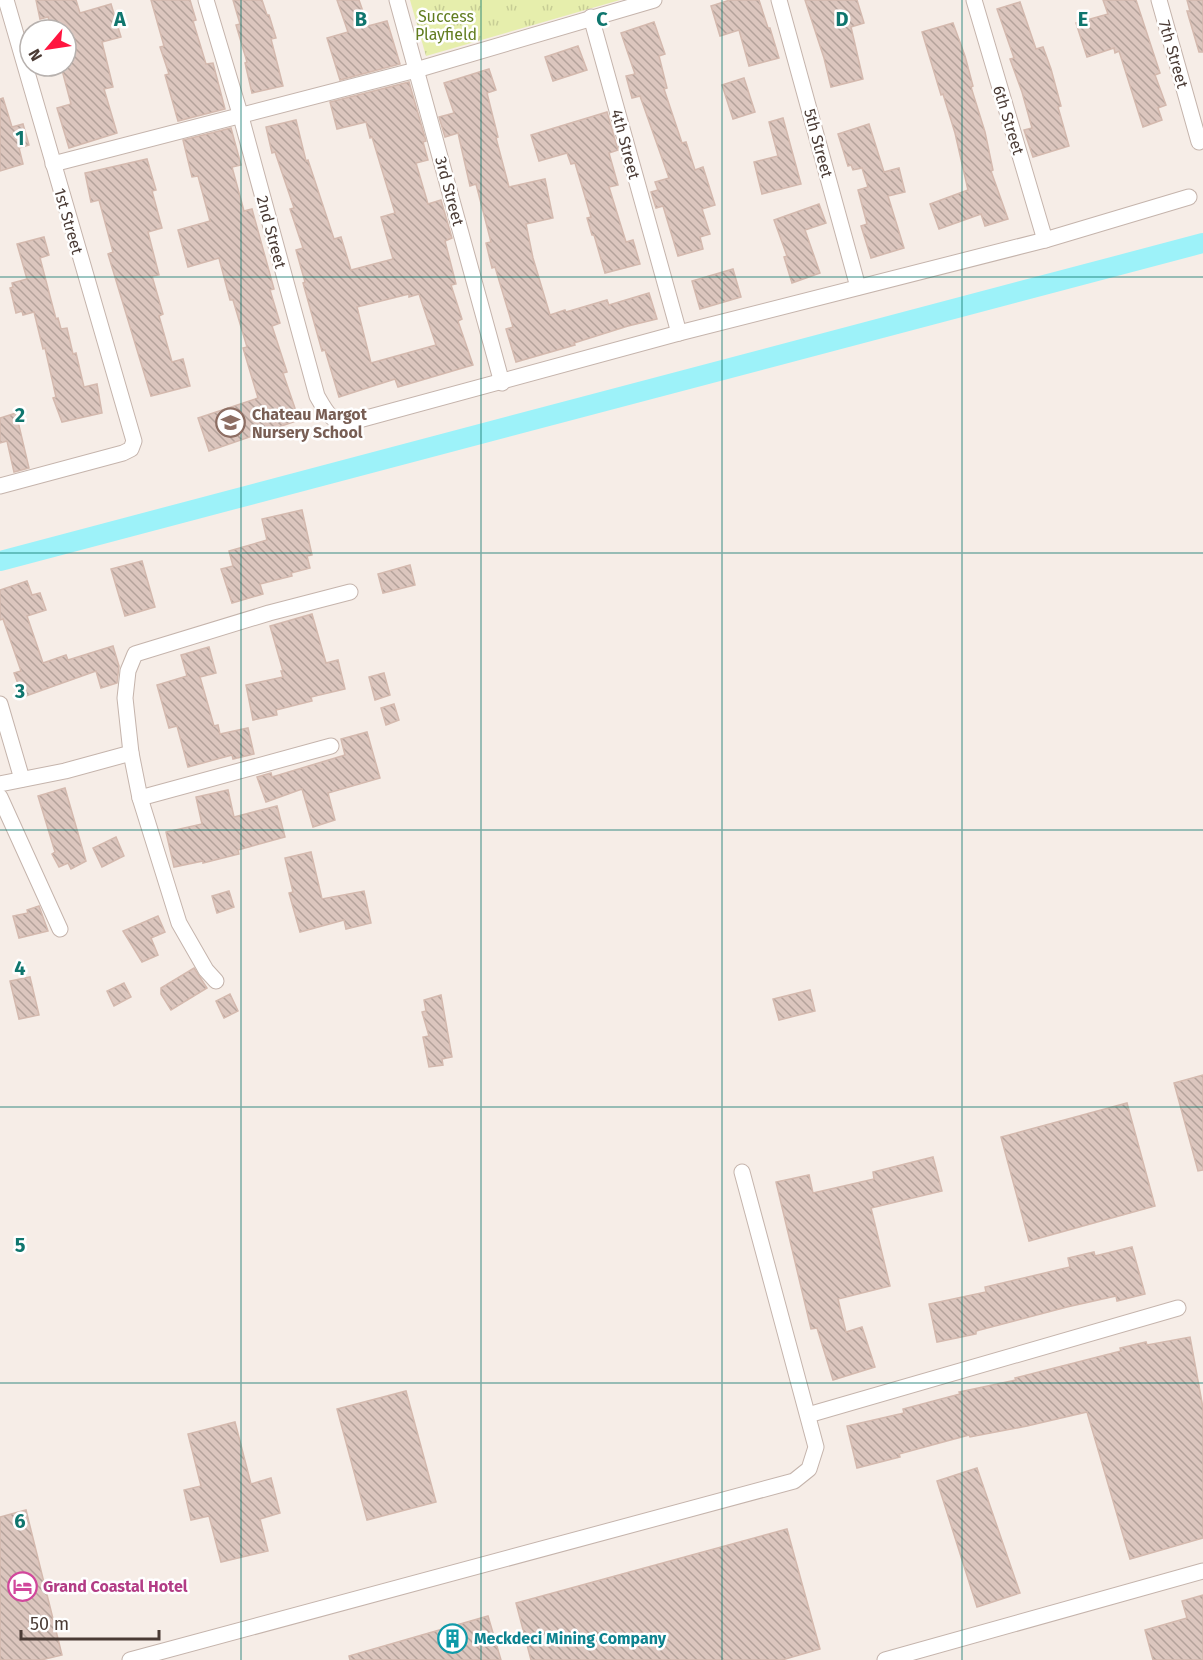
<svg xmlns="http://www.w3.org/2000/svg" width="1203" height="1660" font-family="'Fira Sans',sans-serif">
  <defs>
    <pattern id="park-tufts" width="24" height="20" patternUnits="userSpaceOnUse" patternTransform="scale(1.5)"><rect width="24" height="20" fill="#e6eeac"/><path d="M3 7l-1-3M5 7V3M7 7l1-3M15 17l-1-3M17 17v-4M19 17l1-3" fill="none" stroke="#c7cd95"/></pattern>
    <pattern id="building-back-hatch" width="6" height="6" patternUnits="userSpaceOnUse" patternTransform="scale(1.5)"><rect width="6" height="6" fill="#dcc6be"/><path d="M-1 5l2 2M0 0l6 6M5-1l2 2" fill="none" stroke="#b4a29b"/></pattern>
  </defs>
  <rect width="100%" height="100%" fill="#f6ede7"/>
  <path fill="url(#park-tufts)" d="M410,0H620L426,56Z"/>
  <g fill="none" stroke-linecap="round" stroke-linejoin="round">
    <path stroke="#9df2f9" stroke-width="20" d="M0,561L1203,243"/>
  </g>
  <g fill="url(#building-back-hatch)" stroke="#d4b9ae" stroke-width="1.5" fill-rule="evenodd">
    <path d="M36,0H76L80,13L111,4L121,37L102,42L113,87L104,89L117,133L69,148L57,108L71,104L62,70L66,69V30H52L48,17L40,19Z"/>
    <path d="M151,0H190L196,20L193,21L206,64L213,63L225,109L178,121L165,75L169,74L160,47L164,46Z"/>
    <path d="M233,0H262L267,15H269L276,38L271,39L283,86L252,93L245,63L247,62L236,25L240,24Z"/>
    <path d="M337,0H359L368,26L387,21L400,64L340,80L327,38L348,32Z"/>
    <path d="M730,0H759L768,28H770L779,58L749,66L739,30L720,36L711,6Z"/>
    <path d="M805,0H857L864,23L851,27L863,79L831,87L824,58Z"/>
    <path d="M1103,0H1136L1160,73L1155,75L1166,105L1158,108L1162,120L1143,127L1119,51L1115,53L1114,48L1087,57L1076,23L1108,14Z"/>
    <path d="M1187,0H1203V52H1199L1187,11H1190Z"/>
    <path d="M1020,2L1036,49L1043,47L1051,69L1061,106L1058,107L1069,146L1033,157L1024,130L1032,128L1022,92L1010,59L1014,58L997,9Z"/>
    <path d="M654,22L665,54L659,56L667,88L664,89L682,143L686,142L695,170L703,167L715,205L702,209L710,234L700,237L703,249L678,256L663,206L656,208L651,192L658,190L655,182L669,178L640,96L632,98L626,76L635,74L621,33Z"/>
    <path d="M953,23L965,56L973,86L971,87L985,132L993,170L991,171L1008,219L985,226L981,214L939,229L930,204L968,190L955,133L943,94L941,95L922,32Z"/>
    <path d="M578,46L587,70L553,81L545,57Z"/>
    <path d="M489,69L496,90L487,93L498,137L496,138L509,187L545,179L553,218L526,224L533,258L550,315L565,310L566,312L607,300L609,305L649,293L657,319L628,326L574,343L575,345L516,362L506,329L513,327L495,267L492,268L486,243L491,242L476,184L470,186L458,133L445,137L439,117L454,113L444,83Z"/>
    <path d="M744,78L755,112L733,119L722,85Z"/>
    <path d="M409,82L426,141L423,142L428,160L416,163L428,204L441,200L452,238L445,241L456,284L451,285L462,319L458,321L473,365L398,387L395,379L339,397L325,350L322,351L303,283L305,282L296,250L303,248L290,209L294,208L275,152L272,153L266,127L296,120L306,161L308,160L334,239L341,237L351,270L393,259L381,217L395,213L372,137L370,138L366,122L337,129L330,102ZM409,294V297L419,294L436,345L371,363L357,307Z"/>
    <path d="M3,98L12,127L23,124L29,145L19,148L23,164L0,171V99Z"/>
    <path d="M607,112L618,150L609,153L618,185L609,187L626,242L633,240L640,264L605,273L594,235H592L587,218L591,217L575,163L571,164L567,153L539,161L531,135Z"/>
    <path d="M783,118L801,184L762,194L754,162L778,156L769,122Z"/>
    <path d="M869,124L884,172L899,168L905,192L888,196L904,248L871,258L861,226L867,224L858,190L868,187L862,168L853,170L851,165L848,166L838,134Z"/>
    <path d="M231,128L241,165L232,167L244,211L252,209L274,289L270,290L280,323L272,326L287,372L283,373L299,420L209,451L198,418L258,398L243,348L247,347L233,300H230L219,258L188,267L178,230L210,221L198,176L192,177L183,140Z"/>
    <path d="M147,159L156,190L152,191L162,228L148,232L159,275L152,276L163,314L159,316L172,362L183,359L190,386L151,396L108,254L113,252L99,200L91,202L85,173Z"/>
    <path d="M819,204L826,223L805,230L820,273L792,283L784,257L787,256L774,220Z"/>
    <path d="M44,237L49,255L40,258L56,319L58,318L61,329L67,328L73,354L76,353L84,387L97,384L102,413L62,422L53,398L56,397L45,348L43,349L34,312L23,315L22,311L16,313L10,288L13,287L12,283L27,279L17,244Z"/>
    <path d="M733,269L741,297L700,309L692,281Z"/>
    <path d="M16,413L29,468L14,472L7,441L0,443V418Z"/>
    <path d="M302,510L312,555L307,556L310,568L291,573L292,576L260,584L263,594L232,603L221,569L233,566L229,551L267,540L262,519Z"/>
    <path d="M142,561L155,607L125,616L111,569Z"/>
    <path d="M410,565L415,585L383,593L378,574Z"/>
    <path d="M27,581L32,595L40,593L46,610L27,616L43,663L66,655L68,660L113,646L119,666L117,683L101,688L96,671L23,697L14,673L21,671L3,619L0,620V590Z"/>
    <path d="M312,614L326,663L338,660L345,689L311,697L312,701L276,710L277,715L253,720L246,685L283,677L281,671H283L270,626Z"/>
    <path d="M209,647L216,673L200,677L214,726L218,725L220,734L248,728L254,754L233,759L232,755L188,767L177,726L169,728L157,685L187,676L181,655Z"/>
    <path d="M384,673L390,695L375,700L369,677Z"/>
    <path d="M394,704L399,720L386,725L381,708Z"/>
    <path d="M367,732L380,778L328,793L335,820L313,827L302,789L266,802L257,777L271,773L272,777L345,755L341,739Z"/>
    <path d="M65,788L86,861L71,869L68,863L59,867L52,854L55,852L38,796Z"/>
    <path d="M228,790L234,817L277,806L285,837L238,850L239,854L203,863V861L174,867L166,832L202,824L196,797Z"/>
    <path d="M116,837L124,856L102,867L93,848Z"/>
    <path d="M311,852L322,899L364,891L371,923L346,929L344,920L300,932L289,893L293,892L285,858Z"/>
    <path d="M229,891L234,907L217,913L212,896Z"/>
    <path d="M39,906L48,931L19,938L13,916L28,913L27,910Z"/>
    <path d="M158,916L165,932L151,938L158,955L142,962L123,931Z"/>
    <path d="M194,968L207,988L171,1010L161,994V988Z"/>
    <path d="M30,977L39,1015L19,1019L10,981Z"/>
    <path d="M124,983L131,997L114,1006L107,991Z"/>
    <path d="M810,990L815,1011L779,1020L773,999Z"/>
    <path d="M230,994L238,1011L224,1018L216,1001Z"/>
    <path d="M441,995L452,1057L442,1059L443,1065L429,1067L423,1037L429,1036L422,1012L426,1011L424,1000Z"/>
    <path d="M1203,1075V1170L1198,1171L1174,1083Z"/>
    <path d="M1127,1103L1155,1206L1029,1241L1001,1137Z"/>
    <path d="M933,1157L942,1191L871,1208L890,1286L838,1299L846,1332L862,1327L875,1367L833,1380L817,1328L811,1329L776,1182L809,1175L813,1193L874,1179L873,1172Z"/>
    <path d="M1132,1247L1145,1294L1117,1301L1116,1296L1067,1307L976,1331V1334L937,1342L929,1304L986,1292L985,1287L1070,1267L1068,1258L1094,1252L1095,1256Z"/>
    <path d="M1190,1337L1203,1408V1538L1130,1559L1087,1412L1027,1426L970,1437L969,1435L899,1454L900,1457L857,1468L847,1426L904,1413L903,1409L960,1394L959,1392L1016,1380L1015,1378L1121,1351L1120,1348L1146,1342L1147,1345Z"/>
    <path d="M406,1391L436,1502L367,1520L337,1409Z"/>
    <path d="M235,1422L251,1484L271,1478L280,1513L260,1519L268,1551L221,1562L209,1516L191,1520L184,1490L201,1486L188,1434Z"/>
    <path d="M977,1468L1020,1593L977,1607L937,1481Z"/>
    <path d="M26,1510L62,1655L41,1660H0V1517Z"/>
    <path d="M787,1529L820,1649L782,1660H531L516,1603Z"/>
    <path d="M1203,1595V1660H1153L1145,1630L1187,1618L1182,1601Z"/>
    <path d="M488,1616L501,1660H350L349,1656Z"/>
  </g>
  <g fill="none" stroke-linecap="round" stroke-linejoin="round">
    <defs>
      <g id="street">
        <path d="M206,0L241,117L317,396C325,410 331,423 348,423L679,333L1045,240L1189,197"/>
        <path d="M397,0L502,383"/>
        <path d="M779,0L858,287"/>
        <path d="M974,0L1045,240"/>
        <path d="M1159,0L1199,142"/>
        <path d="M591,17L679,333"/>
        <path d="M53,164L416,70L654,0"/>
        <path d="M0,486L123,453L131,449L134,441L6,0"/>
        <path d="M0,704L22,779"/>
        <path d="M0,784L65,771L131,753"/>
        <path d="M0,797L60,929"/>
        <path d="M140,798L331,746"/>
        <path d="M216,981L206,970L179,923L140,798L131,753L125,698L128,671L135,654L269,613L350,592"/>
        <path d="M808,1415L1178,1308"/>
        <path d="M130,1660L794,1481L809,1469L816,1447L742,1172"/>
        <path d="M885,1660L1203,1571"/>
      </g>
    </defs>
    <use href="#street" stroke="#c5b4ac" stroke-width="17"/>
    <use href="#street" stroke="#fff" stroke-width="15"/>
  </g>
  <path fill="none" stroke="#0f766e" stroke-width="1.5" stroke-opacity="0.55" d="M241,0V1660M481,0V1660M722,0V1660M962,0V1660M0,277H1203M0,553H1203M0,830H1203M0,1107H1203M0,1383H1203"/>
  <defs>
    <symbol id="school-ring" viewBox="-11 -11 22 22"><circle r="9.5" fill="#fff" stroke="#8d6e63" stroke-width="1.5"/><path d="M0-5L7-2L0 1L-7-2ZM-4 1L0 2.5L4 1V4Q0 6-4 4Z" fill="#8d6e63"/></symbol>
    <symbol id="hotel-ring" viewBox="-11 -11 22 22"><circle r="9.5" fill="#fff" stroke="#d1479c" stroke-width="1.5"/><path d="M-6-4.5h1.5V1H6V5H4.5V3h-9V5H-6ZM-4 0a1.8 1.8 0 1 1 3.6 0ZM.5 0V-2.5h3Q6-2.5 6 0Z" fill="#d1479c"/></symbol>
    <symbol id="building-ring" viewBox="-11 -11 22 22"><circle r="9.5" fill="#fff" stroke="#0f9aa8" stroke-width="1.5"/><path d="M-4-6H4V6H1V3H-1V6H-4ZM-2.5-4.3h1.7v1.8h-1.7ZM.8-4.3h1.7v1.8H.8ZM-2.5-1h1.7V.8h-1.7ZM.8-1h1.7V.8H.8Z" fill="#0f9aa8"/></symbol>
  </defs>
  <g fill-rule="evenodd">
    <use href="#school-ring" x="214" y="406" width="33" height="33"/>
    <use href="#hotel-ring" x="6" y="1570" width="33" height="33"/>
    <use href="#building-ring" x="436" y="1622" width="33" height="33"/>
  </g>
  <g text-anchor="middle" stroke-width="5" stroke-linejoin="round" paint-order="stroke">
    <g font-size="16" fill="#627d20" stroke="#fff">
      <text x="446" y="22">Success<tspan x="446" dy="18">Playfield</tspan></text>
    </g>
    <g font-size="16" fill="#4a3b35" stroke="#fff">
      <text transform="translate(1174 54) rotate(74)" y="6">7th Street</text>
      <text transform="translate(1009 120) rotate(73)" y="6">6th Street</text>
      <text transform="translate(819 143) rotate(75)" y="6">5th Street</text>
      <text transform="translate(626 144) rotate(75)" y="6">4th Street</text>
      <text transform="translate(450 191) rotate(75)" y="6">3rd Street</text>
      <text transform="translate(69 221) rotate(74)" y="6">1st Street</text>
      <text transform="translate(272 232) rotate(75)" y="6">2nd Street</text>
    </g>
    <g font-size="16" font-weight="bold" fill="#785e54" stroke="#fff" text-anchor="start">
      <text x="252" y="420">Chateau Margot<tspan x="252" dy="18">Nursery School</tspan></text>
    </g>
    <g font-size="16" font-weight="bold" fill="#b23c85" stroke="#fff" text-anchor="start">
      <text x="43" y="1592">Grand Coastal Hotel</text>
    </g>
    <g font-size="16" font-weight="bold" fill="#0d838f" stroke="#fff" text-anchor="start">
      <text x="474" y="1644">Meckdeci Mining Company</text>
    </g>
  </g>
  <g font-size="20" text-anchor="middle" font-weight="bold" fill="#0f766e" stroke="#fff" stroke-width="5" stroke-linejoin="round" paint-order="stroke">
    <text x="120" y="26">A</text>
    <text x="361" y="26">B</text>
    <text x="602" y="26">C</text>
    <text x="842" y="26">D</text>
    <text x="1083" y="26">E</text>
    <text x="20" y="145">1</text>
    <text x="20" y="422">2</text>
    <text x="20" y="698">3</text>
    <text x="20" y="975">4</text>
    <text x="20" y="1252">5</text>
    <text x="20" y="1528">6</text>
  </g>
  <g transform="translate(48 48) rotate(241)"><circle r="28" fill="#ffffff" stroke="#b7b1ae" stroke-width="1.5"/>
  <path d="M0-4.5L10 22L0 15L-10 22Z" fill="#ff153f"/>
  <text y="-9" font-size="16" font-weight="bold" text-anchor="middle" fill="#4a3b35">N</text>
  </g>
  <path d="M21 1630v9h138v-9" fill="none" stroke="#4a3b35" stroke-width="3"/>
  <text x="30" y="1630" font-size="18" fill="#4a3b35" stroke="#ffffff" stroke-width="4.5" paint-order="stroke">50 m</text>
</svg>
